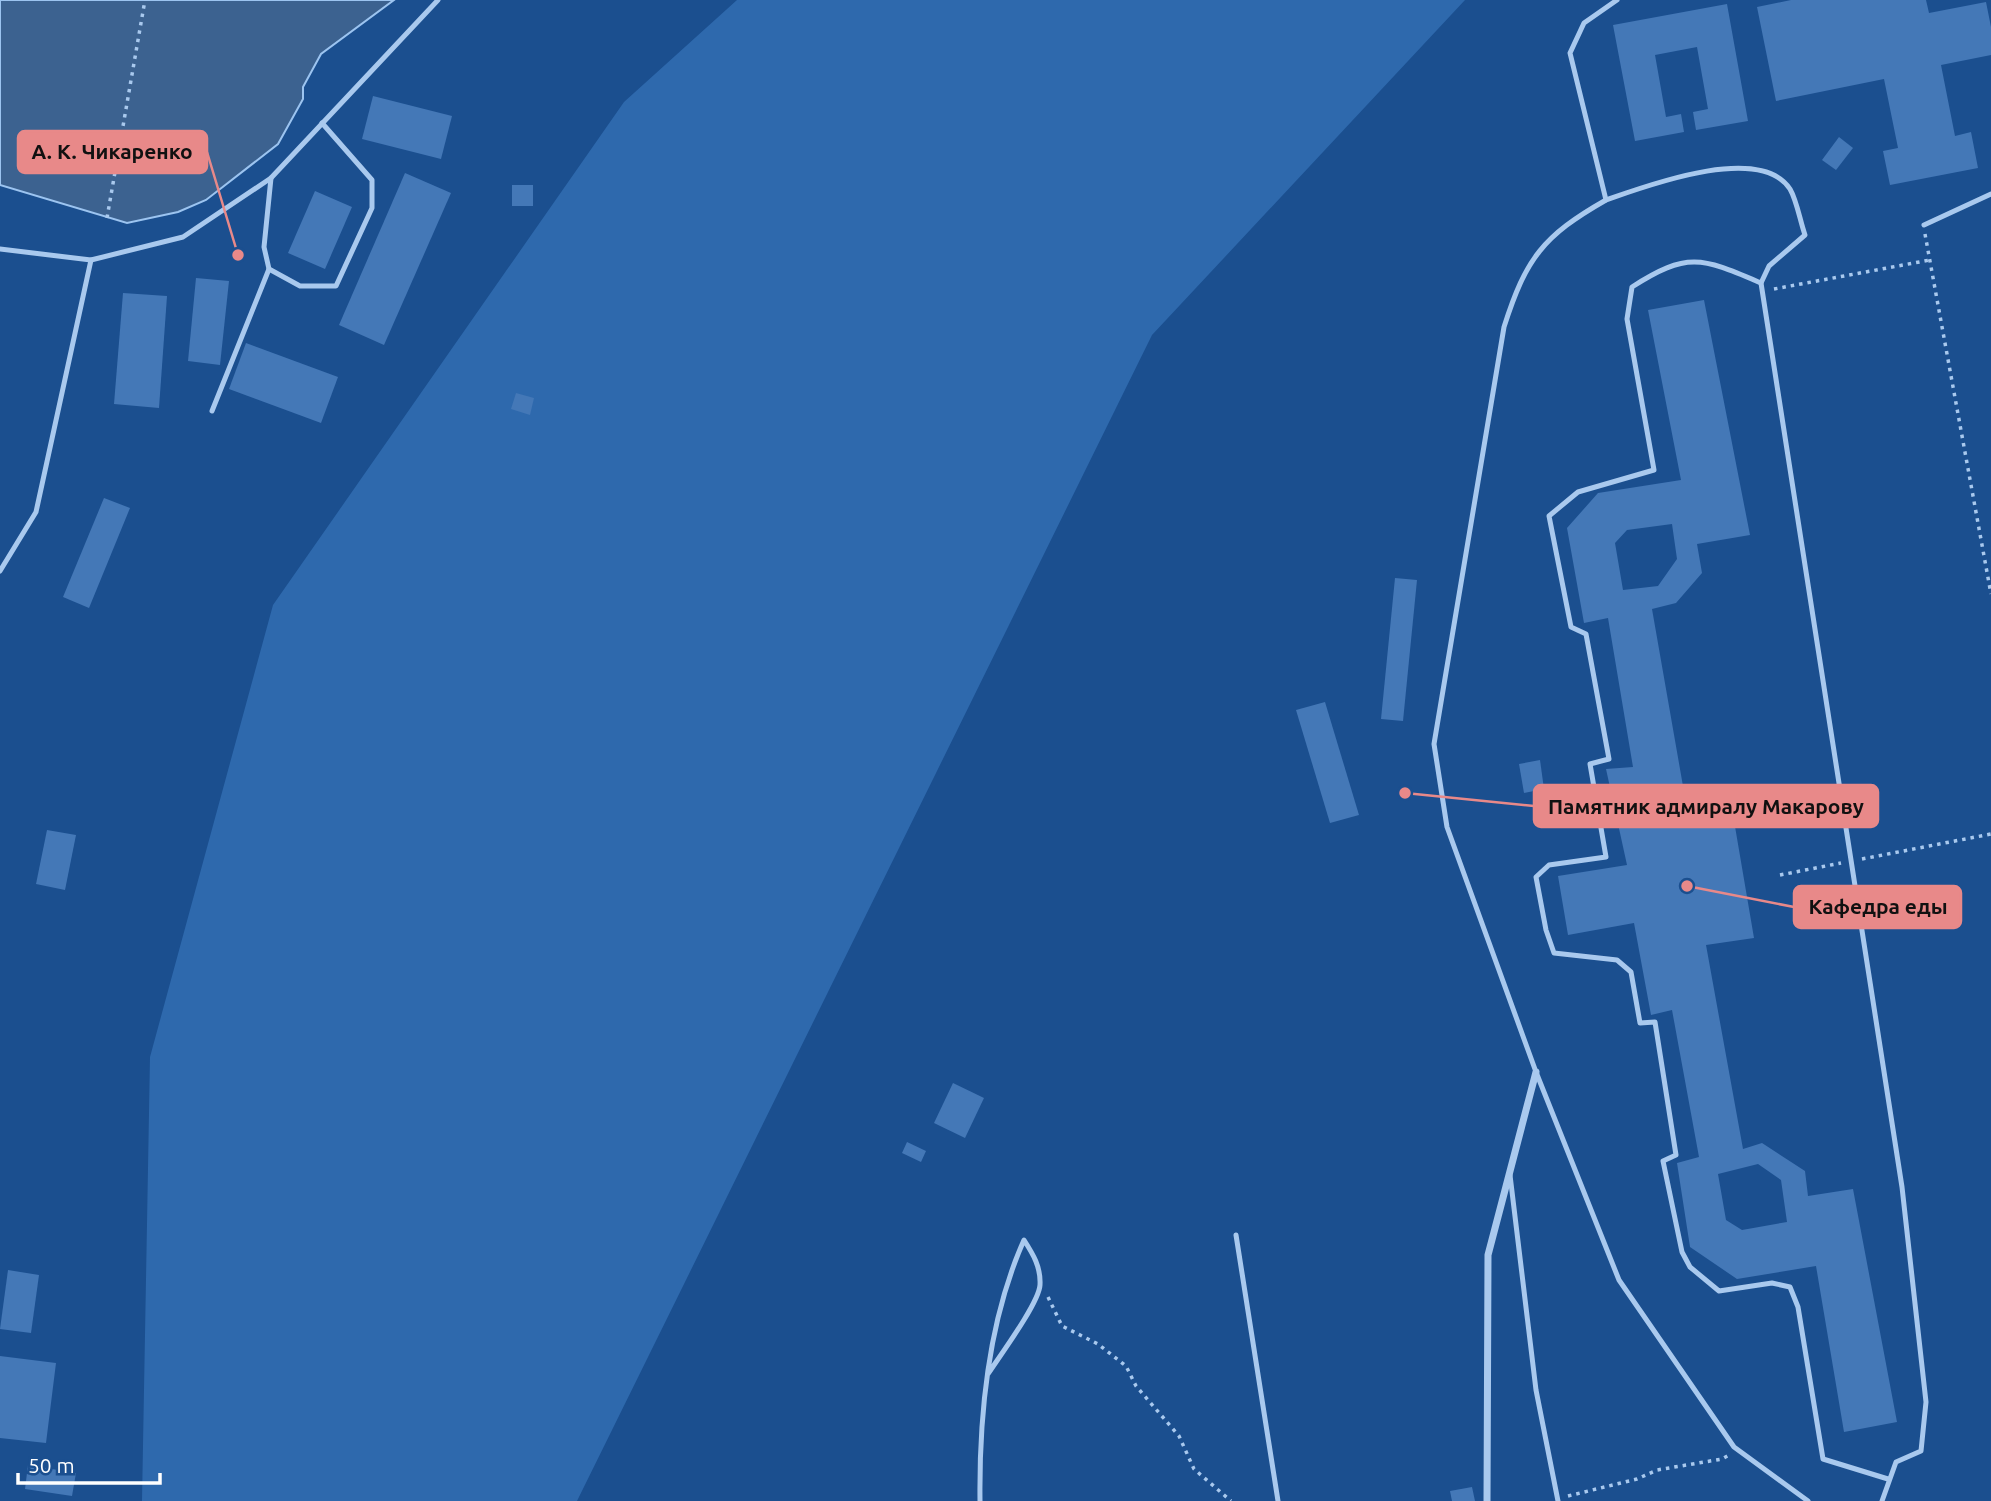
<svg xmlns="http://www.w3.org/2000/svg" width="1991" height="1501" font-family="Ubuntu,sans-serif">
  <rect width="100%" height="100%" fill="#1b4f8f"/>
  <path fill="#2e69ad" d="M737,0H1465L1152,335L577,1501H142L150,1057L273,605L624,102Z"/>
  <path fill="#3c6290" stroke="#9cc4f0" stroke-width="2" d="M0,0H394L321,54L303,87V99L278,144L206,200L178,212L127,223L0,185Z"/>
  <g fill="#4478b7" fill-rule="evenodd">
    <path d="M1791,0H1926L1929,13L1986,2L1991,27V55L1941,65L1955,136L1971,132L1978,168L1890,185L1883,151L1898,148L1884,79L1776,101L1757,7Z"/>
    <path d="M1727,4L1748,121L1696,130L1693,112L1708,109L1697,47L1655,55L1666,117L1681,114L1684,132L1635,141L1613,25Z"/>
    <path d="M373,96L452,116L441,159L362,139Z"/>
    <path d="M1839,137L1853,148L1836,170L1822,160Z"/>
    <path d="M405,173L451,193L384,345L339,325Z"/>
    <rect x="512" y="185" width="21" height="21"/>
    <path d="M315,191L352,207L325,269L288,253Z"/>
    <path d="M196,278L229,281L220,365L188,361Z"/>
    <path d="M123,293L167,296L159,408L114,404Z"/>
    <path d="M1704,300L1750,535L1697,544L1702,573L1676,603L1652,609L1687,809L1731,803L1754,938L1706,945L1743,1149L1762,1143L1805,1171L1808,1196L1853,1189L1897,1422L1844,1432L1816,1266L1737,1279L1690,1247L1677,1163L1699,1157L1672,1010L1651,1015L1634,923L1568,935L1558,876L1627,865L1606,769L1633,767L1608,618L1584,623L1567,528L1598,493L1681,480L1648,310ZM1672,524L1677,559L1658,586L1623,590L1615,543L1627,530ZM1758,1164L1781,1180L1787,1222L1742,1230L1726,1220L1718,1174Z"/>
    <path d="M246,343L338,377L321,423L229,389Z"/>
    <path d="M516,393L534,398L530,415L511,409Z"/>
    <path d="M104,498L130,508L89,608L63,597Z"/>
    <path d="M1395,578L1417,580L1403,721L1381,719Z"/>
    <path d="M1325,702L1359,815L1330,823L1296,710Z"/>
    <path d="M1540,760L1544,789L1524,793L1519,764Z"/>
    <path d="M47,830L76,835L65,890L36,884Z"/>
    <path d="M953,1083L984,1098L965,1138L934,1123Z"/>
    <path d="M907,1142L926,1151L921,1162L902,1153Z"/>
    <path d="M8,1270L39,1275L31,1333L0,1329Z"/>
    <path d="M0,1356L56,1363L46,1443L0,1438Z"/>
    <path d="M28,1465L76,1473L72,1496L25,1489Z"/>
    <path d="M1472,1487L1475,1501H1452L1450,1491Z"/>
  </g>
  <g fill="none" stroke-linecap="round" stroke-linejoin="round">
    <g stroke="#a9c9ee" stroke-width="3.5" stroke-dasharray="3.5 5" stroke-linecap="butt">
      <path d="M107,218L145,0"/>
      <path d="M1925,234L1991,594"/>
      <path d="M1774,289L1930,260"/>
      <path d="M1862,859L1991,834"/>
      <path d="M1780,875L1841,863"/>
      <path d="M1048,1297L1062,1326L1098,1344L1126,1366L1136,1386L1179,1436L1194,1469L1231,1501"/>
      <path d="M1568,1496L1637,1479L1657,1470L1722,1459L1729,1455"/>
    </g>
    <g stroke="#a9c9ee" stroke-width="5">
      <path d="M1617,0L1584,23L1570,53L1606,200C1543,236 1526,258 1504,327L1434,744L1447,827L1536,1072L1619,1280L1734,1447L1808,1501"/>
      <path d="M271,178L264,247L269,269L300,286H336L372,208V180L322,123"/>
      <path d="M1606,200C1646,186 1760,143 1790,189C1797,201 1800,221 1805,235L1769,266L1761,283L1902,1187L1926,1402L1921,1451L1896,1462L1882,1501"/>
      <path d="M1924,225L1991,194"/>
      <path d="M0,249L91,260L183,237L271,178L438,0"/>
      <path d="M1761,283C1702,258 1688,251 1632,287L1627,319L1654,470L1578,492L1549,516L1571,627L1586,634L1609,759L1590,764L1606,857L1549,865L1536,877L1546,930L1554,953L1617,960L1631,972L1640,1023L1655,1022L1676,1155L1663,1161L1682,1252L1690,1267L1719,1291L1772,1283L1790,1287L1798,1307L1823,1459L1888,1479"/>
      <path d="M212,411L269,269"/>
      <path d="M0,571L36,512L91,260"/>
      <path d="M1510,1175L1536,1390L1558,1501"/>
      <path d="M1236,1235L1278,1501"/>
      <path d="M980,1501C979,1414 988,1321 1024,1240C1033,1254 1041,1267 1040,1285C1039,1303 999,1357 988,1374"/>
    </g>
    <path stroke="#a9c9ee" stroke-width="7" d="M1487,1501L1488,1255L1536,1072"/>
  </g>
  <path fill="none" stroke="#e88989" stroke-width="2.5" d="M238 255L207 152M1405 793L1534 806M1687 886L1794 907"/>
  <g fill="#e88989" stroke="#1b4f8f" stroke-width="2.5">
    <circle cx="238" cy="255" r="7"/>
    <circle cx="1405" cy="793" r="7"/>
    <circle cx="1687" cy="886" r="7"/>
  </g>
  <g fill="#e88989" stroke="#e88989" stroke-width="2.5">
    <rect x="18" y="131" width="189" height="42" rx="7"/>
    <rect x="1534" y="785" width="344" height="42" rx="7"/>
    <rect x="1794" y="886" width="167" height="42" rx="7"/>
  </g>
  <g font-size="21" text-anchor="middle" font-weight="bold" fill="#111">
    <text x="112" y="159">А. К. Чикаренко</text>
    <text x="1706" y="814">Памятник адмиралу Макарову</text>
    <text x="1878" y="914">Кафедра еды</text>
  </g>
  <path d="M18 1473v10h142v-10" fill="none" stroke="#ffffff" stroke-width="3.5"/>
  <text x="28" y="1473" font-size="21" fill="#ffffff" stroke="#1b4f8f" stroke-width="5" paint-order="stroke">50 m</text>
</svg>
